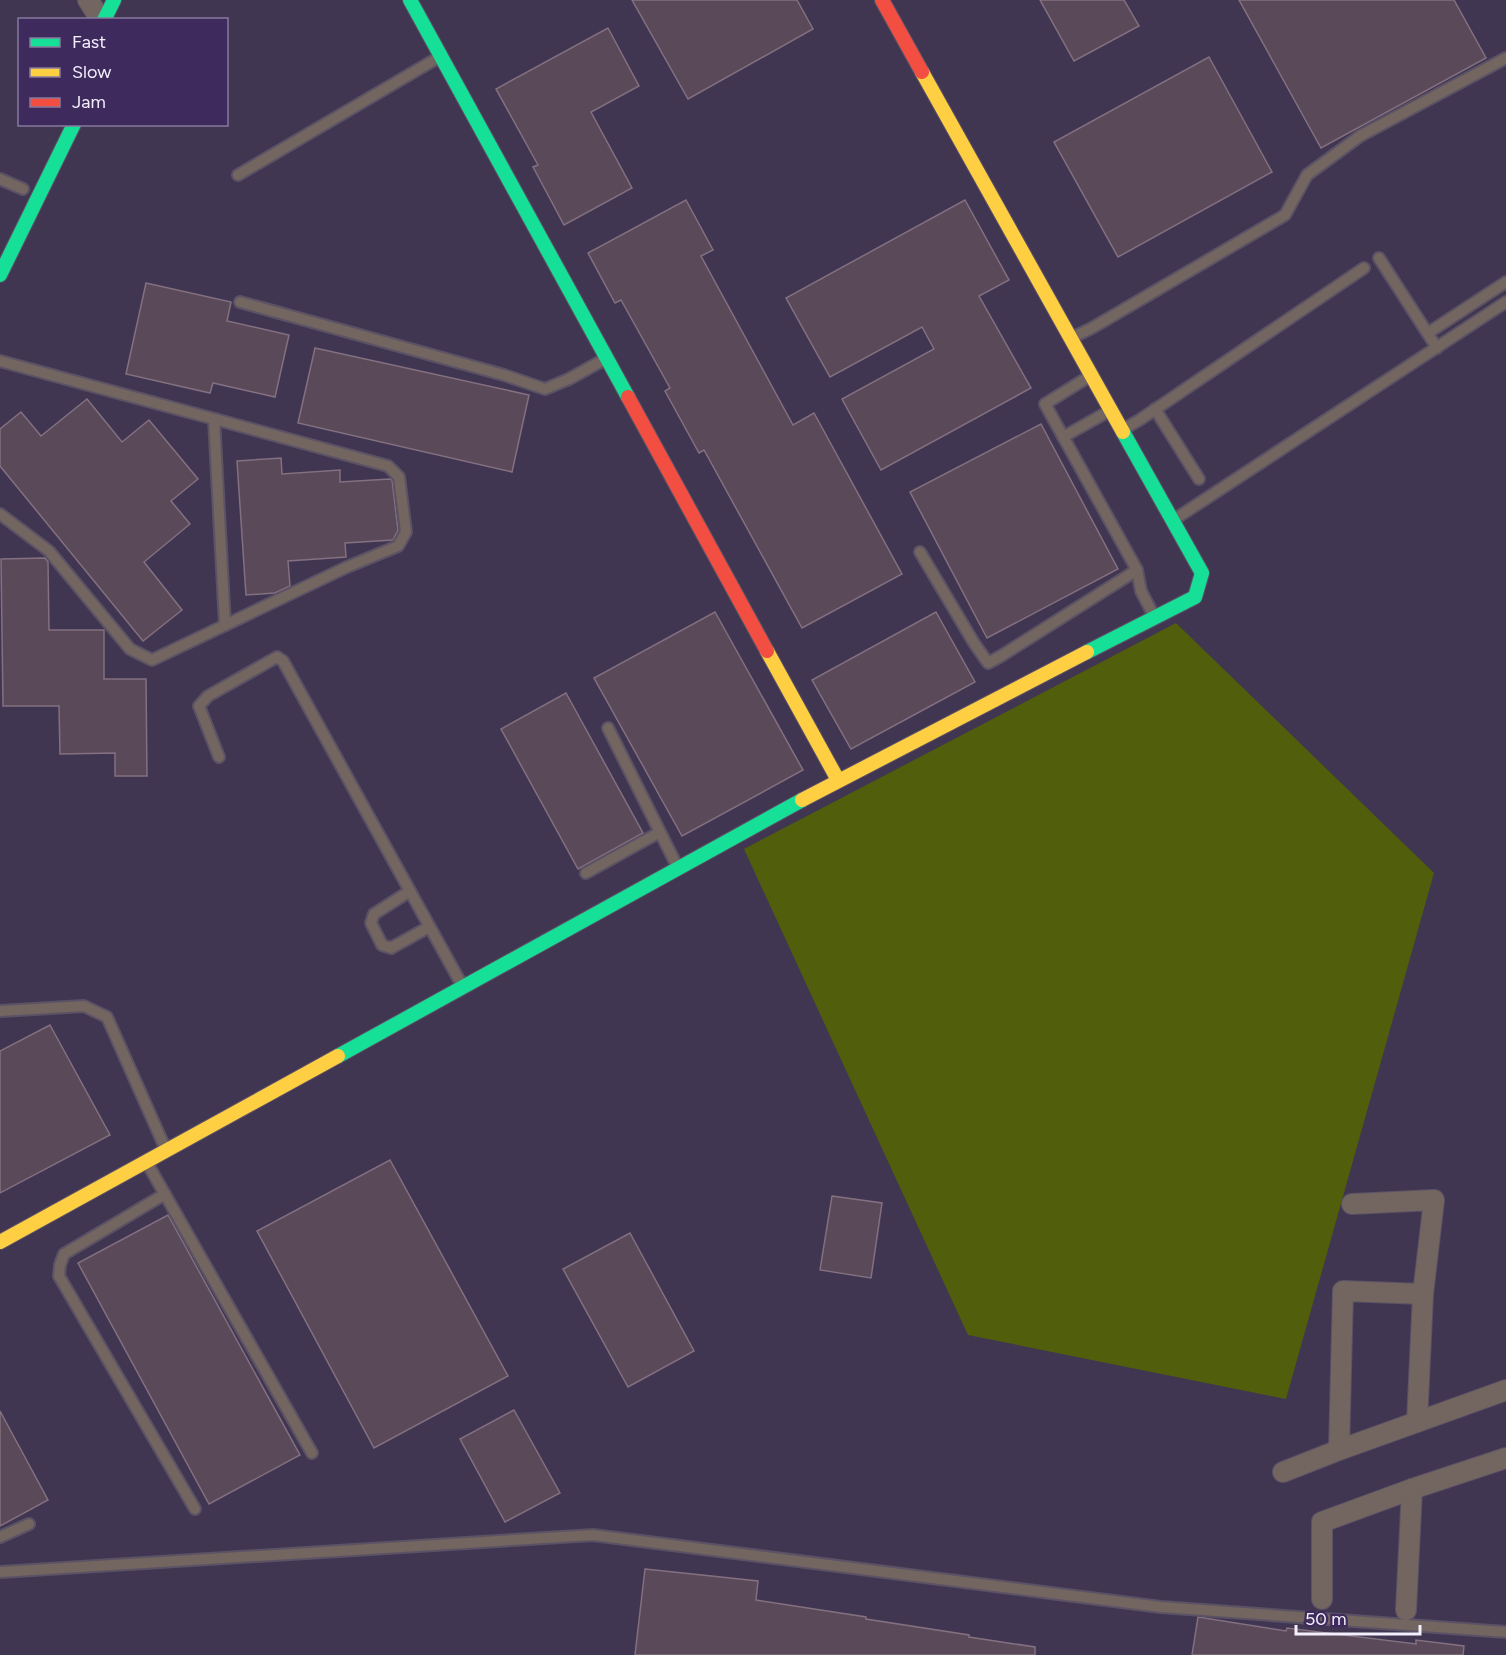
<svg xmlns="http://www.w3.org/2000/svg" width="1506" height="1655" font-family="Figtree,sans-serif">
  <rect width="100%" height="100%" fill="#413651"/>
  <path fill="#515e0b" d="M1176,623L1434,873L1286,1399L968,1335L744,849Z"/>
  <g fill="#5a4959" stroke="#837081" stroke-width="1.5">
    <path d="M632,0H797L813,29L688,99Z"/>
    <path d="M1040,0H1124L1139,26L1074,61Z"/>
    <path d="M1239,0H1454L1486,58L1321,148Z"/>
    <path d="M608,28L639,86L591,112L632,188L564,225L533,167L538,165L496,89Z"/>
    <path d="M1209,57L1272,172L1118,257L1054,142Z"/>
    <path d="M686,200L713,250L701,256L793,425L814,413L902,574L802,628L704,450L699,453L665,391L670,388L621,300L615,303L588,253Z"/>
    <path d="M965,200L1009,280L979,296L1031,388L881,470L842,399L934,349L922,327L830,377L786,298Z"/>
    <path d="M146,283L231,302L227,321L289,335L275,397L213,383L210,393L126,374Z"/>
    <path d="M315,348L529,395L512,472L298,423Z"/>
    <path d="M87,399L122,442L149,420L198,479L171,501L190,524L144,562L182,610L143,641L0,466V429L21,412L41,436Z"/>
    <path d="M1041,424L1118,569L987,638L910,492Z"/>
    <path d="M281,458L282,474L340,470V482L390,479L392,480L398,530L393,540L345,543L346,557L288,561L290,586L275,593L246,595L237,461Z"/>
    <path d="M45,558L48,562L49,630H104V679H146L147,776H115V753L60,754L59,706H3L1,559Z"/>
    <path d="M715,612L803,770L682,836L594,678Z"/>
    <path d="M936,612L975,682L851,749L812,680Z"/>
    <path d="M566,693L643,833L578,869L501,729Z"/>
    <path d="M50,1025L110,1135L0,1193V1051Z"/>
    <path d="M390,1160L508,1376L374,1448L257,1231Z"/>
    <path d="M832,1196L882,1203L871,1278L820,1270Z"/>
    <path d="M168,1215L300,1455L209,1504L78,1263Z"/>
    <path d="M630,1233L694,1351L628,1387L563,1269Z"/>
    <path d="M514,1410L560,1493L505,1522L460,1439Z"/>
    <path d="M0,1411L48,1500L0,1526Z"/>
    <path d="M645,1569L758,1581L756,1600L866,1617V1619L969,1635V1637L1035,1647V1655H635Z"/>
    <path d="M1198,1617L1286,1631L1287,1628L1416,1644V1640L1464,1646L1463,1655H1192Z"/>
  </g>
  <g fill="none" stroke-linecap="round" stroke-linejoin="round">
    <defs>
      <g id="lane">
        <path d="M238,175L441,56"/>
        <path d="M0,179L23,189"/>
        <path d="M1379,258L1437,348"/>
        <path d="M240,302L504,375L545,389L569,379L607,358"/>
        <path d="M1428,333L1506,282"/>
        <path d="M1073,337L1092,328L1285,215L1307,175L1360,136L1506,58"/>
        <path d="M0,361L388,466L399,477L406,532L398,546L347,567L152,660L130,649L49,551L0,514"/>
        <path d="M1090,376L1045,404L1137,570L1141,591L1155,618"/>
        <path d="M1155,409L1199,479"/>
        <path d="M214,419L225,625"/>
        <path d="M1122,430L1141,419L1364,268"/>
        <path d="M1063,437L1111,410"/>
        <path d="M1175,519L1506,302"/>
        <path d="M920,552L974,643L988,663L1001,656L1137,570"/>
        <path d="M608,728L678,868"/>
        <path d="M219,757L199,706L208,696L277,657L283,661L463,987"/>
        <path d="M586,873L660,832"/>
        <path d="M410,891L374,914L371,923L382,945L391,948L429,927"/>
        <path d="M0,1011L84,1006L107,1017L166,1150"/>
        <path d="M146,1161L312,1453"/>
        <path d="M165,1194L64,1254L60,1265L59,1276L195,1509"/>
        <path d="M0,1537L29,1524"/>
        <path d="M0,1572L593,1535L1161,1607L1506,1632"/>
      </g>
      <g id="street">
        <path d="M88,0L101,20"/>
        <path d="M1417,1422L1423,1294"/>
        <path d="M1339,1450L1343,1291L1423,1294L1434,1200L1352,1204"/>
        <path d="M1283,1472L1339,1450L1506,1390"/>
        <path d="M1322,1599V1522L1412,1489L1506,1458"/>
        <path d="M1406,1610L1412,1489"/>
      </g>
      <g id="fast">
        <path d="M410,0L628,397"/>
        <path d="M104,20L114,0"/>
        <path d="M0,275L74,124"/>
        <path d="M1087,652L1195,597L1202,573L1123,432"/>
        <path d="M338,1056L802,800"/>
      </g>
      <g id="slow">
        <path d="M922,72L1123,432"/>
        <path d="M767,651L838,780"/>
        <path d="M802,800L1087,652"/>
        <path d="M0,1242L338,1056"/>
      </g>
      <g id="jam">
        <path d="M882,0L922,72"/>
        <path d="M628,397L767,651"/>
      </g>
    </defs>
    <use href="#lane" stroke="#5b5266" stroke-width="14"/>
    <use href="#street" stroke="#5b5266" stroke-width="22"/>
    <use href="#fast" stroke="#5b5266" stroke-width="16"/>
    <use href="#slow" stroke="#5b5266" stroke-width="16"/>
    <use href="#jam" stroke="#5b5266" stroke-width="16"/>
    <use href="#lane" stroke="#73655f" stroke-width="10"/>
    <use href="#street" stroke="#73655f" stroke-width="20"/>
    <use href="#fast" stroke="#16e098" stroke-width="14"/>
    <use href="#slow" stroke="#ffcf43" stroke-width="14"/>
    <use href="#jam" stroke="#f24e42" stroke-width="14"/>
  </g>
  <rect x="18" y="18" width="210" height="108" fill="#3e2a5d" stroke="#86799d" stroke-width="1.5"/>
  <rect x="30" y="38" width="30" height="9" fill="#16e098" stroke="#86799d" stroke-width="1.5"/>
  <text x="72" y="48" font-size="18" fill="#f3effc">Fast</text>
  <rect x="30" y="68" width="30" height="9" fill="#ffcf43" stroke="#86799d" stroke-width="1.5"/>
  <text x="72" y="78" font-size="18" fill="#f3effc">Slow</text>
  <rect x="30" y="98" width="30" height="9" fill="#f24e42" stroke="#86799d" stroke-width="1.5"/>
  <text x="72" y="108" font-size="18" fill="#f3effc">Jam</text>
  <path d="M1296 1625v9h124v-9" fill="none" stroke="#f3effc" stroke-width="3"/>
  <text x="1305" y="1625" font-size="18" fill="#f3effc" stroke="#3e2a5d" stroke-width="4.5" paint-order="stroke">50 m</text>
</svg>
